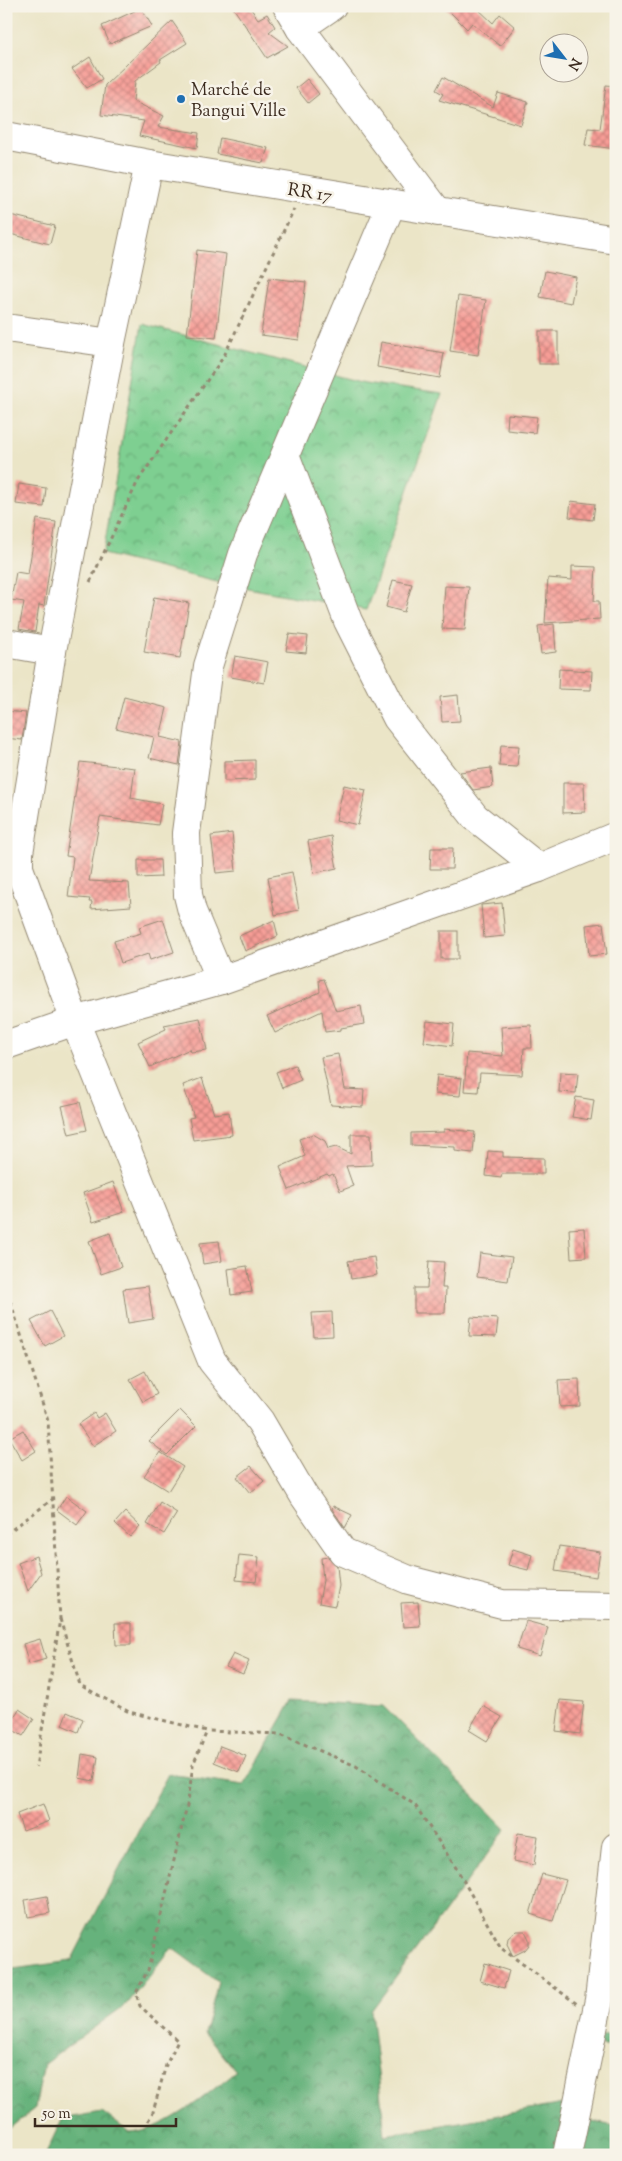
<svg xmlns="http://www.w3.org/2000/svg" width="622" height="2161" font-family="'Sorts Mill Goudy',serif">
  <defs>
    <pattern id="forest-crowns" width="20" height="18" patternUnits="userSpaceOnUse" patternTransform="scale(1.25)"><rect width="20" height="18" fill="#66b27b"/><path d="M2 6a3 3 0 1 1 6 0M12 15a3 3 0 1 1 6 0" fill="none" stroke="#559164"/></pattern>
    <pattern id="park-crowns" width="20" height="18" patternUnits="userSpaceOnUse" patternTransform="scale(1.25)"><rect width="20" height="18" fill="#7ecf91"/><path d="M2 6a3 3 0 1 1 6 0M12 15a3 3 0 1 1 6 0" fill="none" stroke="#68a876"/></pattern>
    <pattern id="building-cross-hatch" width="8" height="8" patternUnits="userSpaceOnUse" patternTransform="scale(1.25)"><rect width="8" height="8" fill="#f79d96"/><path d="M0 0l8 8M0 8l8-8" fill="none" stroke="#c9807a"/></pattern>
  </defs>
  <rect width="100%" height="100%" fill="#f7f3e8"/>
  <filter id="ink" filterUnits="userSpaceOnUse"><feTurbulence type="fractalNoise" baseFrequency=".02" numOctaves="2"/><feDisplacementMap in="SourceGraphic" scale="10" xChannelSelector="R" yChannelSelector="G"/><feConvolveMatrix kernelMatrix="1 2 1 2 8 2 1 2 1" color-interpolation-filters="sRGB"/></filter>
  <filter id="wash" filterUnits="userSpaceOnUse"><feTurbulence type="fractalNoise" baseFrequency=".0096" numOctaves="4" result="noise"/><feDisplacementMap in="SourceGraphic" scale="20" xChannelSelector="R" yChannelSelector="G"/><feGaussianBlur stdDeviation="1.12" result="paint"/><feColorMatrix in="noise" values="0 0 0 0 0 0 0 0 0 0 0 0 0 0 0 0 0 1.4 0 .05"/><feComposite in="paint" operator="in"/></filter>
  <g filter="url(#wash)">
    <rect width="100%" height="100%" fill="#ebe5c7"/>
    <path fill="url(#forest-crowns)" stroke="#506e4c" d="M292,1701L384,1706L506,1829L371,2011L385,2135L569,2103L595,2038L616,2033V2048L595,2044L581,2120L616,2126V2155H45L62,2119L102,2112L130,2133C166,2131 209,2093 236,2071L205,2033L218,1982L172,1948L128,2003L44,2064L35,2108L6,2131V1970L71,1961L168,1774L244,1785Z"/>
    <path fill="url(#park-crowns)" stroke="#5c7c58" d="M142,324L365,383L442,394L366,610L221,583L103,554Z"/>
    <g id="blocks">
      <g fill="url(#building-cross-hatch)">
        <path d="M232,6H249L258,19L267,14L275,27L269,32L288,46L267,58Z"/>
        <path d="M444,6H475L493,23L500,14L515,27L500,46L472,23L467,29Z"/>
        <path d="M141,8L152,26L110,44L102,26Z"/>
        <path d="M172,21L187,43L160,60L161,62L135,81L133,101L164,116L158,127L199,133L197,148L139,136L144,121L101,115L105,85Z"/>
        <path d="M90,57L102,79L87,88L72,69Z"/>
        <path d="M443,77L493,107L498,93L528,102L521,125L439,100L443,94L436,90Z"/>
        <path d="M307,79L319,94L308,103L296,88Z"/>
        <path d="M606,85L616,86V149L585,145L588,128L600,129Z"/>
        <path d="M220,138L268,148L263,163L217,154Z"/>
        <path d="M6,214L55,226L50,244L6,233Z"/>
        <path d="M197,250L226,254L216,338L187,335Z"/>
        <path d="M545,271L576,277L571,303L540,297Z"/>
        <path d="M269,278L306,282L299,340L261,335Z"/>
        <path d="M458,296L486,300L478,355L450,351Z"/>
        <rect x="539" y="331" width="19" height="33"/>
        <path d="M381,342L444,353L440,378L377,367Z"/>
        <path d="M508,414L537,417L535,433L507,430Z"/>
        <path d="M19,484L46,488L44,507L16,504Z"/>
        <path d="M571,501L595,504L593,520L569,517Z"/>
        <path d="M37,519L56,522L44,606L39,605L35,632L19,629L24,602L11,600L16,572L28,574Z"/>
        <path d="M572,566L596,567L594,601H599L600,619L545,623L548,578L572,580Z"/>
        <path d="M393,580L412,584L404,612L386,607Z"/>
        <path d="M445,586L469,587L465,630L442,629Z"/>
        <path d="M154,597L189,603L180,658L144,652Z"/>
        <path d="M554,624L556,652L541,654L538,626Z"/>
        <path d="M289,634L308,636L306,653L286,651Z"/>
        <path d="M235,656L268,662L264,683L231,677Z"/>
        <path d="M559,669L592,671L591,690L558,689Z"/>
        <path d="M458,695L460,721L442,722L440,697Z"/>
        <path d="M124,697L167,708L160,737L182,742L179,765L149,758L154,737L116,728Z"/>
        <path d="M6,711L26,713L22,740L6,738Z"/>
        <path d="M501,745L519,746L517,767L499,766Z"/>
        <path d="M255,760V780L224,781V761Z"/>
        <path d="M80,762L135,768L131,798L162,804L158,825L100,817L89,881L129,883L131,906L91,909L92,902H89L90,899L68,897L73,857L66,856Z"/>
        <path d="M491,768L493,787L473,790L460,772Z"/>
        <path d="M563,783H584L585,812L563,813Z"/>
        <path d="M344,785L366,790L358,825L336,820Z"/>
        <path d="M232,833L236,871L216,873L211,836Z"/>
        <path d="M331,836L337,868L314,873L308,841Z"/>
        <path d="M431,848H453L452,869H430Z"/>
        <path d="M138,860H160L161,877L138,878Z"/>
        <path d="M292,872L299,910L275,915L268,877Z"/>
        <path d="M502,903L505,936L484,938L481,905Z"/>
        <path d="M163,919L174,952L150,960L148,954L121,963L114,941L141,933L139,927Z"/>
        <path d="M274,920L278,936L245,951L239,936Z"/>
        <path d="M603,923L607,954L589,956L586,925Z"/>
        <rect x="441" y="931" width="17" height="28"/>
        <path d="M324,979L336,1011L361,1006L364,1024L341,1028V1030L325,1032L322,1011L275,1033L267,1016L320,992L319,980Z"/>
        <path d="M200,1018L207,1050L191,1052L190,1049L150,1067L138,1042L166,1029L164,1025Z"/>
        <path d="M427,1021L454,1024L452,1046L424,1042Z"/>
        <path d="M531,1025L532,1048H524L522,1075L480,1073L478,1092L464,1091L467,1053L503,1056L501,1027Z"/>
        <path d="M338,1054L345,1089L364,1090L363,1107L331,1105L321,1057Z"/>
        <path d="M295,1065L301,1080L282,1088L276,1072Z"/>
        <path d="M560,1072L578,1073L576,1093L559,1092Z"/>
        <path d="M437,1075L462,1078L460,1096L435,1094Z"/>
        <path d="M202,1078L214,1114L229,1112L232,1135L193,1140L189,1118L194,1117L183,1085Z"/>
        <path d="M576,1097L594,1100L591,1120L572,1117Z"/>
        <path d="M80,1102L87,1130L69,1134L62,1106Z"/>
        <path d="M444,1129L475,1132L473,1153L455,1151V1147L411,1145V1133L444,1132Z"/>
        <path d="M313,1134L325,1141L328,1149L336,1147L351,1154V1134H371L372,1165L346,1166L353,1186L340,1191L333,1174L329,1176L327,1174L289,1190L280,1167L305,1156L299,1139Z"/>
        <path d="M488,1151L503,1152V1157L544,1158V1174H502L501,1178L486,1176Z"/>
        <path d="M113,1182L124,1212L93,1222L83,1193Z"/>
        <path d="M584,1228L586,1257L571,1258L569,1229Z"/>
        <path d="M110,1233L121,1267L101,1274L89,1241Z"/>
        <path d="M219,1241L222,1261L203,1264L200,1243Z"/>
        <path d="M480,1253L512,1257L508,1281L477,1277Z"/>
        <path d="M374,1257L377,1275L351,1279L348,1261Z"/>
        <path d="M429,1261L444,1262L442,1288H446L445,1313H414V1288H427Z"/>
        <path d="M247,1266L252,1292L231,1295L228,1269Z"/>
        <path d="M148,1286L153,1319L128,1323L123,1289Z"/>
        <path d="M50,1311L63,1336L45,1346L31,1321Z"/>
        <path d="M332,1312L333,1336L314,1337L312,1313Z"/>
        <path d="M471,1317L498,1319L496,1337L469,1336Z"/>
        <path d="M145,1371L157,1394L143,1402L130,1379Z"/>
        <path d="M579,1379L580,1406L560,1407L558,1380Z"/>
        <path d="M180,1410L196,1426L167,1455L149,1441Z"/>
        <path d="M94,1413L97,1418L105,1413L116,1431L93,1446L78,1424Z"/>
        <path d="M23,1430L36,1451L22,1460L9,1438Z"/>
        <path d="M160,1452L183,1467L168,1491L144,1476Z"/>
        <path d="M251,1466L264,1481L250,1493L237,1477Z"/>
        <path d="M66,1496L87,1511L77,1525L57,1510Z"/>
        <path d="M160,1502L177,1513L164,1534L147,1524Z"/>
        <path d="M333,1506L352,1515L345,1528L332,1509Z"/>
        <path d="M125,1512L140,1526L130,1537L115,1523Z"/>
        <path d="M559,1546L600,1552L596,1577L555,1571Z"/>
        <path d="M513,1549L532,1555L528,1570L508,1565Z"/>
        <path d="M239,1555L259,1557L256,1582L236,1580Z"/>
        <path d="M36,1556L41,1573L28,1591L18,1563Z"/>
        <path d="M328,1557L337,1566L339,1586L335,1606L319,1603L323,1580L321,1558Z"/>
        <path d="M418,1602L420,1626L403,1627L401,1603Z"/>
        <path d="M526,1621L548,1627L540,1656L517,1649Z"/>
        <path d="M115,1623H131V1645H116Z"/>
        <path d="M40,1639L46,1659L29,1664L23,1644Z"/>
        <path d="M233,1654L249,1661L243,1674L226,1667Z"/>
        <path d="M560,1700L584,1702L580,1734L556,1731Z"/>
        <path d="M483,1706L502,1717L487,1741L469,1730Z"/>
        <path d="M19,1709L34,1719L23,1736L8,1727Z"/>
        <path d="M67,1712L83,1719L78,1732L62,1725Z"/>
        <path d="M220,1746L246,1756L239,1772L214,1762Z"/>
        <path d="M82,1754L98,1757L94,1781L79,1778Z"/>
        <path d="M43,1804L49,1821L23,1831L17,1814Z"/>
        <path d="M518,1833L538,1836L534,1865L513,1861Z"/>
        <path d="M542,1874L566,1880L553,1921L530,1914Z"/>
        <path d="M47,1896L50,1913L28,1917L25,1900Z"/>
        <path d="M516,1931H525L529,1939V1945L525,1950L513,1956L507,1944L508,1938Z"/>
        <path d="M485,1963L509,1971L504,1988L480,1981Z"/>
      </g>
    </g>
  </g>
  <g filter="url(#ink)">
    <use href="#blocks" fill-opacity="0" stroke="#938872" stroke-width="1"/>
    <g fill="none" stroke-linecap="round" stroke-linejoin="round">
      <defs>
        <g id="minor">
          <path d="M287,6L300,28L438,212"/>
          <path d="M300,28L332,6"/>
          <path d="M149,164L111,343L52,651L19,853V868L75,1021L212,1361L260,1421L304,1496L343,1552L409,1580L502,1604L616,1606"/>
          <path d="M6,328L111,343"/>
          <path d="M286,457L348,621L397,718L475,817L539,868"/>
          <path d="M6,643L52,651"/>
          <path d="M221,980L192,911L188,895L186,833L208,666L243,554L391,205"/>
          <path d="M6,1045L75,1021L221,980L539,868L616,836"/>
          <path d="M567,2155L599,2000L616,1847"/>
        </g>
        <path id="major" d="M6,136L149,164L616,240"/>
      </defs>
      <use href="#minor" stroke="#938872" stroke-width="30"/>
      <use href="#major" stroke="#938872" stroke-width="30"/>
      <g stroke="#938872" stroke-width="3" stroke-dasharray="4 4" stroke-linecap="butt">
        <path d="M90,582L138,481L224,356L294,209"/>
        <path d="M6,1287L48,1421L60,1619L36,1767"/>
        <path d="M6,1534L53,1499"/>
        <path d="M60,1619L80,1685L129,1712L207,1731L280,1734L356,1766L415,1805L458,1871L501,1948L577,2004"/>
        <path d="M148,2121L153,2112L166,2065L178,2041L140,2006L136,1993L148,1970L188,1801L193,1765L207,1731"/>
      </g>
      <use href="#minor" stroke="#fff" stroke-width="28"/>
      <use href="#major" stroke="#fff" stroke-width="28"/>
    </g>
  </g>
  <circle fill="#1f6fb2" stroke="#f7f3e8" stroke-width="2" cx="181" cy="99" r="5"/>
  <g text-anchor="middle" stroke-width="5" stroke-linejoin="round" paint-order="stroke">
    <g font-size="18" fill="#3b2a1e" stroke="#f7f3e8" text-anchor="start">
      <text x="191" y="95">Marché de<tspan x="191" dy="21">Bangui Ville</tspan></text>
    </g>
    <g font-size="18" fill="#3b2a1e" stroke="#f7f3e8">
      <text transform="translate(310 192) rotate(9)" y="6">RR 17</text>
    </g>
  </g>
  <rect width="622" height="2161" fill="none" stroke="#f7f3e8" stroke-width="25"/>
  <g transform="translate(564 58) rotate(121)"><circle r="24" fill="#f7f3e8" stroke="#aca397"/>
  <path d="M0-4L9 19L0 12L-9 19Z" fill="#1f6fb2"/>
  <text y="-8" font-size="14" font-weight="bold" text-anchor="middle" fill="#3b2a1e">N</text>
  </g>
  <path d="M35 2118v8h141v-8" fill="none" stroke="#3b2a1e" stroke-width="2.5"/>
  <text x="42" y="2118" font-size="15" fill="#3b2a1e" stroke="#f7f3e8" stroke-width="4" paint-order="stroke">50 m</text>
</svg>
